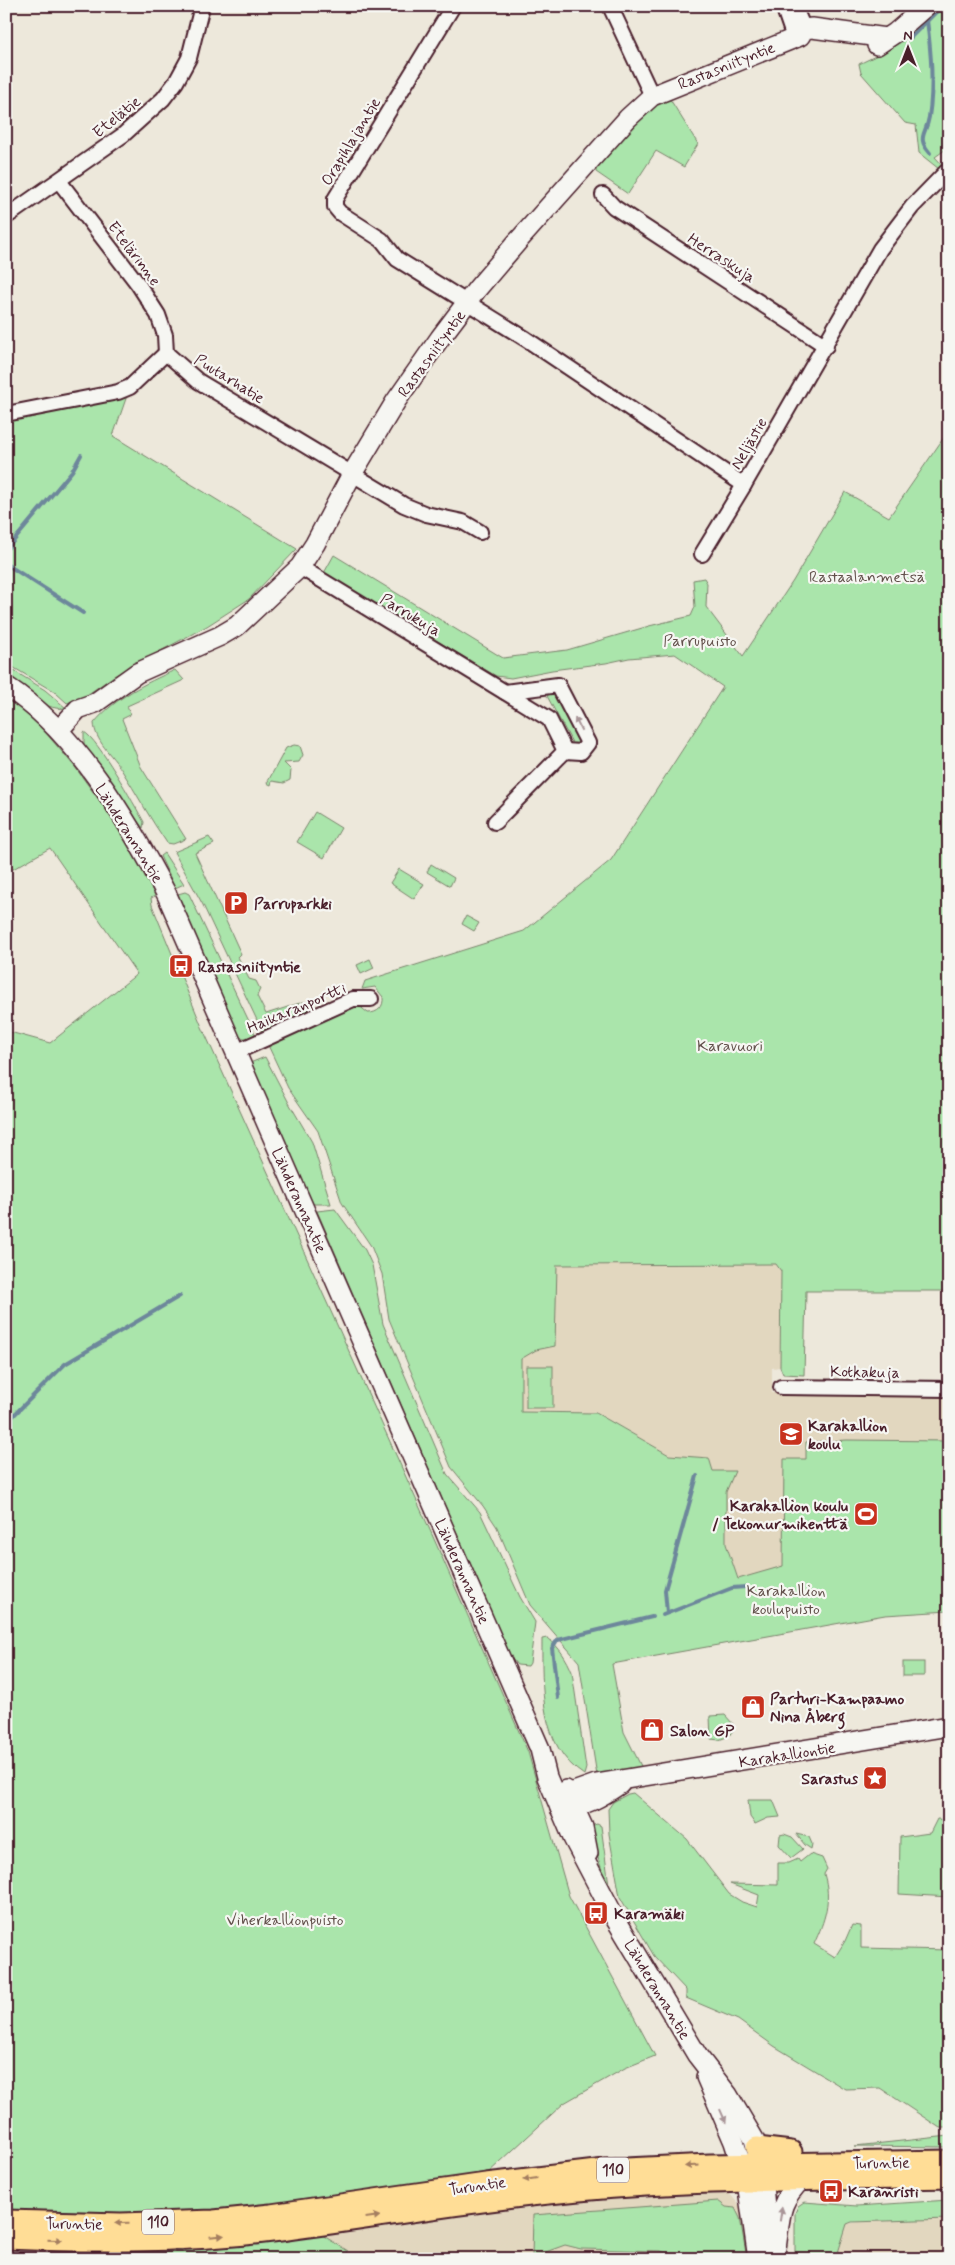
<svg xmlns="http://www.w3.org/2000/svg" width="955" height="2265" font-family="Mynerve,sans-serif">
  <rect width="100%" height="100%" fill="#ede8db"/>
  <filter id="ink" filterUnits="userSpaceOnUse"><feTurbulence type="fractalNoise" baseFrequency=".02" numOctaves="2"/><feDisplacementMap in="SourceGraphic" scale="10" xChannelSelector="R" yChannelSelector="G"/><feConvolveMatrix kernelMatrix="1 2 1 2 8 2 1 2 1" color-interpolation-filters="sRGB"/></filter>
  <g filter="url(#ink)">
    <g fill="#e2d7bf">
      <path d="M776,1264L781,1270L780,1367L772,1368V1393L949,1394V1568L783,1567L738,1579L726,1544V1492L713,1471L709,1458L669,1455L596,1413L521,1412V1359L557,1265Z"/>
      <path d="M729,2193L746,2213L754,2259H345L348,2251L322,2235L341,2234L461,2215L600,2199Z"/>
      <path d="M949,2219V2259H836L847,2224L858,2222Z"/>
    </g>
    <g fill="#aae5ab" stroke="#7a826b">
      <path d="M936,6H949V147L935,157L947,170L944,173L919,153L916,125L905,123L861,73L859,64L890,49Z"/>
      <path d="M668,96L698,144L684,167L656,151L628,194L596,172V164L644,113Z"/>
      <path d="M130,387L113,436L297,549L249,599L207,626L114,676L84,697L67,703L56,693L6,663V414Z"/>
      <path d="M949,430V1291H806L804,1375L783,1374L780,1367L781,1271L776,1264L557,1265L555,1346L536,1350L521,1359V1412L596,1413L669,1455L709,1458L713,1471H735L726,1492V1544L738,1579L783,1566L784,1459H806V1442L847,1440L949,1441V1611L885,1615L612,1664L624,1732L642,1768L597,1776L579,1662L530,1605L497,1527L483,1506L451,1467L389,1319L382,1274L371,1246L342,1203L318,1131L288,1088L267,1043L351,1005H358L368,1013C378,1013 384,1007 383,997L375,987L362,989L365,981L524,931L611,860L723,687L675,654L629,658L606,663L552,670L511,678L496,676L324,573L334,555L503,658L567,650L649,626L691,616L695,607L693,580L704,578L707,583L706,607L743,656L793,581L845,492L889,517Z"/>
      <path d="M6,666L45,690L66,708C41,712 24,686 6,672Z"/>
      <path d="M175,670L184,680L127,706L130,715L122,719L141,767L186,839L173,844L167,843C150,819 137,794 121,769C112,755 95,741 94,723C116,697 144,684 175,670Z"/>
      <path d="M552,692L580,742L578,746H574L547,696Z"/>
      <path d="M6,700L27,711L75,767L130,843L155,896L151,898L152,905L202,1027L430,1530L528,1752L569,1896L655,2056L625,2068L564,2103L487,2174L216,2215L6,2217V1031L50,1043L137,974L50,848L6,873Z"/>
      <path d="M84,732C98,739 134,804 144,822L143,828L84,749Z"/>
      <path d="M294,745L300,746L303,755L299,762L284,763L291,770L290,780L284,783L272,781L271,785L267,783L286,748Z"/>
      <path d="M315,812L341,828L324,858L297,842Z"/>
      <path d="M209,837L214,844L195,853L241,954L238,957L249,979L256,981L260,989L257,996L266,1014L303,1002L310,1003L309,1011L306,1015L263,1033L203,905L174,852Z"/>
      <path d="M164,853L184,884L175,888L160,856Z"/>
      <path d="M431,864L454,878L450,886L427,872Z"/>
      <path d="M399,869L424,884L414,899L390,883Z"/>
      <path d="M185,892L189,894L255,1034V1038L249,1039L239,1037L191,929L178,894Z"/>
      <path d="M466,916L479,923L474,931L462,924Z"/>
      <path d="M370,959L374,968L361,974L357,965Z"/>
      <path d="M265,1057L289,1103L312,1142L331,1204H313C293,1157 270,1110 250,1063Z"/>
      <path d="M335,1209L365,1250L372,1265L383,1324L447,1474L480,1512L520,1597L535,1622L530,1663L528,1666L517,1665L503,1648L486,1600L317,1211Z"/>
      <rect x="526" y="1366" width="27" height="42"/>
      <path d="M548,1638C559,1647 567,1659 572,1672L586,1768L584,1775C539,1745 542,1688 542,1639Z"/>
      <rect x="903" y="1662" width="21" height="14"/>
      <path d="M725,1715L733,1724V1730L729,1736L719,1740L711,1739L710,1716Z"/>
      <path d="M633,1793L687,1839L729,1894L742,1902L757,1907L759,1895L730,1884L778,1885V1863H789L798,1859L800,1862L810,1854L822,1858L827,1869L824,1874C832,1900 825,1920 814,1944L835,1957L845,1941L852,1925L861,1926V1948L949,1950V2128H940L880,2088L845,2089L774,2046L738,2020L686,1998V1990L654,1956L620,1897L609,1834L608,1809L613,1802L628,1794Z"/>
      <path d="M748,1800H773L780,1817L768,1818L755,1824L750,1817Z"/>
      <path d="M937,1819L949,1820V1897L899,1894L900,1837L930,1833Z"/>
      <path d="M597,1824L601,1826L609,1885L607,1886L588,1827Z"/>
      <path d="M784,1834L792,1837L803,1849L791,1858L779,1845L780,1835Z"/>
      <path d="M796,1834L809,1837L812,1844L811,1849L805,1845Z"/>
      <path d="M949,2136V2147L855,2146Z"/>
      <path d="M949,2200V2219L852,2222L847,2224L836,2259H795V2213L798,2206L804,2202L857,2206Z"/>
      <path d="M718,2201L726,2207L735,2208L740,2218L747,2259H678L661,2251L581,2249L565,2245L532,2257L533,2215Z"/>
      <path d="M322,2235L348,2251L345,2259H6V2256L203,2248Z"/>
    </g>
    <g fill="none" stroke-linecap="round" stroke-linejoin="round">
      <g stroke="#6d879b" stroke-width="4">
        <path d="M927,20C931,53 934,85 929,117C926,135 916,137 930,153"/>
        <path d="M910,38L942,6"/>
        <path d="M6,550L72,471L81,455"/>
        <path d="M6,564L83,613"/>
        <path d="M12,1424V1417L65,1364L180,1296"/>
        <path d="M6,1454L11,1437"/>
        <path d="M667,1613L665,1590L697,1476"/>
        <path d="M663,1615L732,1588L746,1587"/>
        <path d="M558,1640L652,1617"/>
        <path d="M556,1642L552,1648L558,1698"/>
      </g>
      <defs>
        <g id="street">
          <path d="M453,6L335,199V207L340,213L382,240L397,259L526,339L744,485L880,249L912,207L949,169"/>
          <path d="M610,6L652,96"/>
          <path d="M783,6L794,38"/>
          <path d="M794,6L804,29"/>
          <path d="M59,181L138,284L158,315L165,335L166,353"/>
          <path d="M603,195L614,207L826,346"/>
          <path d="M6,217L123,135L163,99L176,82L189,58L202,6"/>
          <path d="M6,414L118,392L130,387L166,353L198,381L404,505L426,514L463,522L480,532"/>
          <path d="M702,554L744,485"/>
          <path d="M300,567L549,719L565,751"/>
          <path d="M505,692L558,685L588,743L581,752L565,751"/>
          <path d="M495,822L565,751"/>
          <path d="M236,1052L353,999H371"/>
          <path d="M781,1387L949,1389"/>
        </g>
        <g id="secondary">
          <path d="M877,45L895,33L926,6"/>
          <path d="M6,686C76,731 129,822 167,895L540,1749L547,1777L573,1838L615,1918L697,2055L728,2095L754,2139L761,2164L767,2229L776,2259"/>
          <path d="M59,730L78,709L95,703L137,673L220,636L237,626L300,567L315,544L352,474L396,401L440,338L477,289L518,241L628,118L652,96L800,36L804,29L812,28L887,38"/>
          <path d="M566,1790L583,1827L588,1853"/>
          <path d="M563,1807C585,1807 602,1796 620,1784"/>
          <path d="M560,1808L568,1794L596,1784L949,1726"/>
          <path d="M706,2077L734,2142L747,2182L758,2259"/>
          <path d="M776,2248C781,2217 777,2204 801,2180"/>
        </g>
        <g id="primary">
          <path d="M757,2148L791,2152"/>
          <path d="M6,2221L121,2224L214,2221L271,2215L486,2184L605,2170L710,2165L949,2161"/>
          <path d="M6,2238C95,2242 184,2242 272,2231C368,2219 463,2201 559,2192C689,2179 819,2180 949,2177"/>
        </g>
      </defs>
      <use href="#street" stroke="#4a1f2b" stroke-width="18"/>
      <use href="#secondary" stroke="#4a1f2b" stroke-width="22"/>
      <use href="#primary" stroke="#4a1f2b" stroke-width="25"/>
      <use href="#street" stroke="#f6f6f2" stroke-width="14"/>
      <use href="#secondary" stroke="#f6f6f2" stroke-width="19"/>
      <use href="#primary" stroke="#ffdd96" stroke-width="21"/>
    </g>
    <defs><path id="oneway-solid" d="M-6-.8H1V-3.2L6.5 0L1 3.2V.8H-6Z" transform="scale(1.25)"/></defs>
    <g fill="#a99598">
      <use href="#oneway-solid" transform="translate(578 724) rotate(-117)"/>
      <use href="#oneway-solid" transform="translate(723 2116) rotate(66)"/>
      <use href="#oneway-solid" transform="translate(781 2214) rotate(-81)"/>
    </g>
    <g fill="#a47e60">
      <use href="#oneway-solid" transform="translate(692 2166) rotate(177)"/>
      <use href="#oneway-solid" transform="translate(530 2179) rotate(173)"/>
      <use href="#oneway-solid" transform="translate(373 2217) rotate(-8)"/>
      <use href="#oneway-solid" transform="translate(122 2223) rotate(179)"/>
      <use href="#oneway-solid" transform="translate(217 2236) rotate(-5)"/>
      <use href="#oneway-solid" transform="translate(55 2240) rotate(1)"/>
    </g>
  </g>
  <defs>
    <symbol id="parking-square" viewBox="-11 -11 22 22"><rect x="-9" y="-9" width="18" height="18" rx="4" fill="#c8321e" stroke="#f6f6f2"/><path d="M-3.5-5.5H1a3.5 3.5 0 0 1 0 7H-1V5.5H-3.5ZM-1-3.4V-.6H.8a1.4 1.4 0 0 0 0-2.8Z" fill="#fff"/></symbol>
    <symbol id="bus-square" viewBox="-11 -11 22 22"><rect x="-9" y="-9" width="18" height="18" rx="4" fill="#c8321e" stroke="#f6f6f2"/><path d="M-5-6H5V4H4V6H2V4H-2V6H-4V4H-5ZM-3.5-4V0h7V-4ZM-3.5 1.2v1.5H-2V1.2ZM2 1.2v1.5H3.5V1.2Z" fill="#fff"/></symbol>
    <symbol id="school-square" viewBox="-11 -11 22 22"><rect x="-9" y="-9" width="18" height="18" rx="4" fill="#c8321e" stroke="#f6f6f2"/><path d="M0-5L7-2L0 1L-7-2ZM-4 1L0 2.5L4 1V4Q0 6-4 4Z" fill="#fff"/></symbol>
    <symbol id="stadium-square" viewBox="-11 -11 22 22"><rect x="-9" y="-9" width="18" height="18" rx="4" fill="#c8321e" stroke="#f6f6f2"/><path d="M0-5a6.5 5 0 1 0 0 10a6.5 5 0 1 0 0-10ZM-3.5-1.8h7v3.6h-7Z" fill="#fff"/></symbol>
    <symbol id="shop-square" viewBox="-11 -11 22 22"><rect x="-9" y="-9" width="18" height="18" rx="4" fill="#c8321e" stroke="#f6f6f2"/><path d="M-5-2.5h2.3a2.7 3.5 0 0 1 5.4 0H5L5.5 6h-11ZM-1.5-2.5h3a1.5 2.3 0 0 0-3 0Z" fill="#fff"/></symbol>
    <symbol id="sight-square" viewBox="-11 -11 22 22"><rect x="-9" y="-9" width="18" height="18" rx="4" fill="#c8321e" stroke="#f6f6f2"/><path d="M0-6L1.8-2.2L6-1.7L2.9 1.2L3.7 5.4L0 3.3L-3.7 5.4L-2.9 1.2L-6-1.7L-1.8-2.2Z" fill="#fff"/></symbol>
  </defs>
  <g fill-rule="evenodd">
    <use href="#parking-square" x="222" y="889" width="28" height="28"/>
    <use href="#bus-square" x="167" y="952" width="28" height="28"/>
    <use href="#school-square" x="777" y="1420" width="28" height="28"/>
    <use href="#stadium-square" x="852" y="1500" width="28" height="28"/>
    <use href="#shop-square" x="739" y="1693" width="28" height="28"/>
    <use href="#shop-square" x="638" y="1716" width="28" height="28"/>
    <use href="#sight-square" x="861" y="1764" width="28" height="28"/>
    <use href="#bus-square" x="582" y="1899" width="28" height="28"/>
    <use href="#bus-square" x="817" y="2177" width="28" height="28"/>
  </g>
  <g text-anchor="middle" stroke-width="4.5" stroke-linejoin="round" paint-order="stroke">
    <g fill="#f6f6f2" stroke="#7e6067" stroke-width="1">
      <rect x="597" y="2157.5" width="32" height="25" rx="4"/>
      <rect x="142" y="2209.5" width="32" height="25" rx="4"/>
    </g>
    <g font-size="15" font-weight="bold" fill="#4a1f2b">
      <text x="613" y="2175">110</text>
      <text x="158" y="2227">110</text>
    </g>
    <g font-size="16" fill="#4a1f2b" stroke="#f6f6f2">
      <text transform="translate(726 65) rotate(-22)" y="6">Rastasniityntie</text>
      <text transform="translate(116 116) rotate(-39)" y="6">Etelätie</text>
      <text transform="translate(350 141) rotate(-59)" y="6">Orapihlajantie</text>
      <text transform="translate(135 253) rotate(53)" y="6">Etelärinne</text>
      <text transform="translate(722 257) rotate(33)" y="6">Herraskuja</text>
      <text transform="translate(431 353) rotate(-54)" y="6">Rastasniityntie</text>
      <text transform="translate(230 378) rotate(32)" y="6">Puutarhatie</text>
      <text transform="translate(748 443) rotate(-60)" y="6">Neljästie</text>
      <text transform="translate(411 614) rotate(31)" y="6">Parrukuja</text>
      <text transform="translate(130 833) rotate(58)" y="6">Lähderannantie</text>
      <text transform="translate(296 1007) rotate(-23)" y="6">Haikaranportti</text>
      <text transform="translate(300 1200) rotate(66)" y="6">Lähderannantie</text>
      <text transform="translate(865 1371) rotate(1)" y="6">Kotkakuja</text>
      <text transform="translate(463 1571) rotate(66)" y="6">Lähderannantie</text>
      <text transform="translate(787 1754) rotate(-9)" y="6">Karakalliontie</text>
      <text transform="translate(658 1989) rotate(59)" y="6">Lähderannantie</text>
      <text transform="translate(881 2162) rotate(-1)" y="6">Turuntie</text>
      <text transform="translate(477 2185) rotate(-8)" y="6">Turuntie</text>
      <text transform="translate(74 2223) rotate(1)" y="6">Turuntie</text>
    </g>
    <g font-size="16" fill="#62504b" stroke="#f6f6f2">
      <text x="867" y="582">Rastaalanmetsä</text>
      <text x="700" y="646">Parrupuisto</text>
      <text x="730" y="1051">Karavuori</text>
      <text x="786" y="1596">Karakallion<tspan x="786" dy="18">koulupuisto</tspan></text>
      <text x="285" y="1925">Viherkallionpuisto</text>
    </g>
    <g font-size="16" font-weight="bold" fill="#4a1f2b" stroke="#f6f6f2" text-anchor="start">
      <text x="254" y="909">Parruparkki</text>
      <text x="198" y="972">Rastasniityntie</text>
      <text x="808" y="1431">Karakallion<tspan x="808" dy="18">koulu</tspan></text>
      <text x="848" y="1511" text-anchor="end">Karakallion koulu<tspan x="848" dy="18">/ Tekonurmikenttä</tspan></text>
      <text x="770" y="1704">Parturi-Kampaamo<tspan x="770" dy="18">Nina Åberg</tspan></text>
      <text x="670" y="1736">Salon GP</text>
      <text x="858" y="1784" text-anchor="end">Sarastus</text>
      <text x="614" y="1919">Karamäki</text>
      <text x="848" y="2197">Karanristi</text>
    </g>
  </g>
  <rect width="955" height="2265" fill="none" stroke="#f6f6f2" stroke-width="25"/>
  <rect x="12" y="12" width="930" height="2240" fill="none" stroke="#4a1f2b" stroke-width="2" filter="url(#ink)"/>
  <g transform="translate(908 48)" stroke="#f6f6f2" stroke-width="4" paint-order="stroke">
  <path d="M0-4L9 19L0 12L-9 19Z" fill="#4a1f2b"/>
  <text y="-8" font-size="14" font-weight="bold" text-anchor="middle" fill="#4a1f2b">N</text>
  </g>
</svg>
